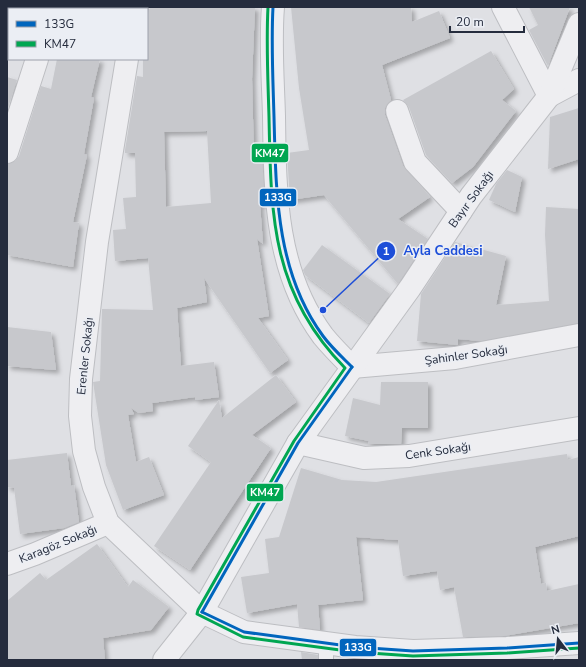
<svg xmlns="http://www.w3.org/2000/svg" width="586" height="667" font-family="'Nunito Sans',sans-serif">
  <defs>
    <filter id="shadow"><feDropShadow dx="3.5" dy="3.5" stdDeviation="2" flood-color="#0004"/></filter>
  </defs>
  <rect width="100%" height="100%" fill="#dfe0e4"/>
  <g fill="#c7c8cc" fill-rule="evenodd" filter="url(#shadow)">
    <path d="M150,7H255L252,79L254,158L262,157L265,203L260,204L263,244L257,239L269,316L258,318L288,360L270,373L204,278L207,302L177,308L181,366L214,362L219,397L195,400V397L152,403L153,411L139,413L131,408L134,414L128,415L136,462L149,457L164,495L123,510L106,465L93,382L100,381L102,309L153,310L148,258L115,261L113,230L126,229L123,198L136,197L135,153H125V150L137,76L143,77V59H147V16ZM207,131L211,203L166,207L164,132Z"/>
    <path d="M291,7H411L412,22L439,11L450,38L382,65L391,100L385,108V115L403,166L430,197L398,219L428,239L398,284L324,195L290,200L287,153L309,150L299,88Z"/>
    <path d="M529,7H570L548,66L529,30L538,25Z"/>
    <path d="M491,51L514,89L502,100L516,111L473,167L452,183L426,155L409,107L403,100Z"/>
    <path d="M57,59H100L91,97L94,98L84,154L87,155L73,222L79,223L73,267L7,255V164L15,161L19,156L41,86L51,89Z"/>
    <path d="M7,77L17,80L7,111Z"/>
    <path d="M579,108V159L548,169L550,117Z"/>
    <path d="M507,170L522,177L515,212L489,200L496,184Z"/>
    <path d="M546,207L579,209V323L481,341L458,339V345L417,341L421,294L455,242L506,256L496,305L549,301L545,235Z"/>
    <path d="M322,245L390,294L369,323L305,275L303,270Z"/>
    <path d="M7,327L51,332L56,370L7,366Z"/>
    <path d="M276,375L296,402L252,435L271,448L190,570L154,546L211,462L188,446L219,400L222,418Z"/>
    <path d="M381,382H428V428H402L401,444H368L369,441L345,436L353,398L380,405Z"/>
    <path d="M67,453L71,486L74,485L79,522L64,528L20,534L14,488L7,487V460Z"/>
    <path d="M567,454L568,460L579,457V536L535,547L541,584L546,583L547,591L579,584V623L504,636L463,637L454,587L440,590L437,571L403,576L398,540L356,537L363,600L318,605L320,630L299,627L297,604L247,613L241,577L269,573L265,539L279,537L301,468L342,480L376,482Z"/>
    <path d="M97,544L128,587L133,580L169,607L151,630L103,638L105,660H7V601L40,573L46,580Z"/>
    <path d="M301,652L318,655V660H302Z"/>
  </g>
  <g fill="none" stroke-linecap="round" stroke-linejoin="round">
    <defs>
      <path id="lane" d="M326,643V660"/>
      <g id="street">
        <path d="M273,7C270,43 273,80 274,116C275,193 275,271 323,336C332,347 342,357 352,367"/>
        <path d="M503,7L549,96"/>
        <path d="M48,9V7"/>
        <path d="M137,9V7"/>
        <path d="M127,59L97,242L81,379L80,416L84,451L94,487L108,523L202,612L244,632L355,647L413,651L507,648L579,643"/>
        <path d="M549,96L579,80"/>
        <path d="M397,111L415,162L461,211"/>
        <path d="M7,152L37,59"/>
        <path d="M352,367L455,358L579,335"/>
        <path d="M298,443L364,458L409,456L579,428"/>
        <path d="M7,564L35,554L108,523"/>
        <path d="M164,660L202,612L298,443L410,288L471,196L549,96L579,24"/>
      </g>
    </defs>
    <use href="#lane" stroke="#bdbec2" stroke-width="16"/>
    <use href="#street" stroke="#bdbec2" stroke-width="24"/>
    <use href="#lane" stroke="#eeeef1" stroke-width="14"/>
    <use href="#street" stroke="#eeeef1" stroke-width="22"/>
    <defs>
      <g id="bus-1">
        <path d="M273,7C271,44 273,80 274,117C276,193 276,272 323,336C331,347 342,357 352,367"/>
        <path d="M202,612L244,632L355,647L413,651L507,648L579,643"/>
        <path d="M202,612L298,443L352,367"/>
      </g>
      <path id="bus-2" d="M268,7C266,44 268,80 269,117C271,215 271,293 345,368L294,441L198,610L197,614L243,637L355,652L413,656L507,653L579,648"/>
    </defs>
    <use href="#bus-1" stroke="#ebeef4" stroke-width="6"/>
    <use href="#bus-2" stroke="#ebeef4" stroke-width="6"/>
    <use href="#bus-1" stroke="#0065bd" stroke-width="3"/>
    <use href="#bus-2" stroke="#00a651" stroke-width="3"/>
  </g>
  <g text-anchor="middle" stroke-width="3" stroke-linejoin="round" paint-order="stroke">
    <g font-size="12" fill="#252c3d" stroke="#ebeef4">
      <text transform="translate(471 199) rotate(-54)" y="4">Bayır Sokağı</text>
      <text transform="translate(466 355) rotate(-8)" y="4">Şahinler Sokağı</text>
      <text transform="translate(85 356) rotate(-84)" y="4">Erenler Sokağı</text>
      <text transform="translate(438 451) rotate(-8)" y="4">Cenk Sokağı</text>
      <text transform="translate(58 544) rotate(-22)" y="4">Karagöz Sokağı</text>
    </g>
  </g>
  <path fill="none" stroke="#1d4ed8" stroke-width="1.5" d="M323 310L386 251"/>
  <g fill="#1d4ed8" stroke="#ebeef4" stroke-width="1.5">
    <circle cx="323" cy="310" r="4"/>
    <circle cx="386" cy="251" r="10"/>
  </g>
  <g font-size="12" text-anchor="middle" font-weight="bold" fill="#fff">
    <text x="386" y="255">1</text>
  </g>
  <g font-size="13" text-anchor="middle" font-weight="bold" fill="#1d4ed8" stroke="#ebeef4" stroke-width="3" stroke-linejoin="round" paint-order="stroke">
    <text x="443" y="255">Ayla Caddesi</text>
  </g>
  <g stroke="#ebeef4" stroke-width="1.5">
    <rect x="251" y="143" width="38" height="20" rx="4" fill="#00a651"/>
    <rect x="259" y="188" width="38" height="19" rx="4" fill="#0065bd"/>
    <rect x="246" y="483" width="38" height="19" rx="4" fill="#00a651"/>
    <rect x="339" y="638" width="38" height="19" rx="4" fill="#0065bd"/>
  </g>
  <g font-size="11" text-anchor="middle" font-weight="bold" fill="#fff">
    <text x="270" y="157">KM47</text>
    <text x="278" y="201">133G</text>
    <text x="265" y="496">KM47</text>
    <text x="358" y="651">133G</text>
  </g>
  <rect width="586" height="667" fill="none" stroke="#252c3d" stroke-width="16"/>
  <rect x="8" y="8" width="140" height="52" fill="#ebeef4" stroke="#9ca0ab"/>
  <rect x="16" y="21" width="20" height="6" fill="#0065bd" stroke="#9ca0ab"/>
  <text x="44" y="28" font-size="12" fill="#252c3d">133G</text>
  <rect x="16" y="41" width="20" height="6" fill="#00a651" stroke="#9ca0ab"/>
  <text x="44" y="48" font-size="12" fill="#252c3d">KM47</text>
  <g transform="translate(558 639) rotate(344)" stroke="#ebeef4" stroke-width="3" paint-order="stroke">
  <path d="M0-3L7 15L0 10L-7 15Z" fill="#252c3d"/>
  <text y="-6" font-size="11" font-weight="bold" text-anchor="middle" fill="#252c3d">N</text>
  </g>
  <path d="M450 26v6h74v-6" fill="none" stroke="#252c3d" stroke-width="2"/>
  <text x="456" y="26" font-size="12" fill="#252c3d" stroke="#ebeef4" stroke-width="3" paint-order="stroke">20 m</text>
</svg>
